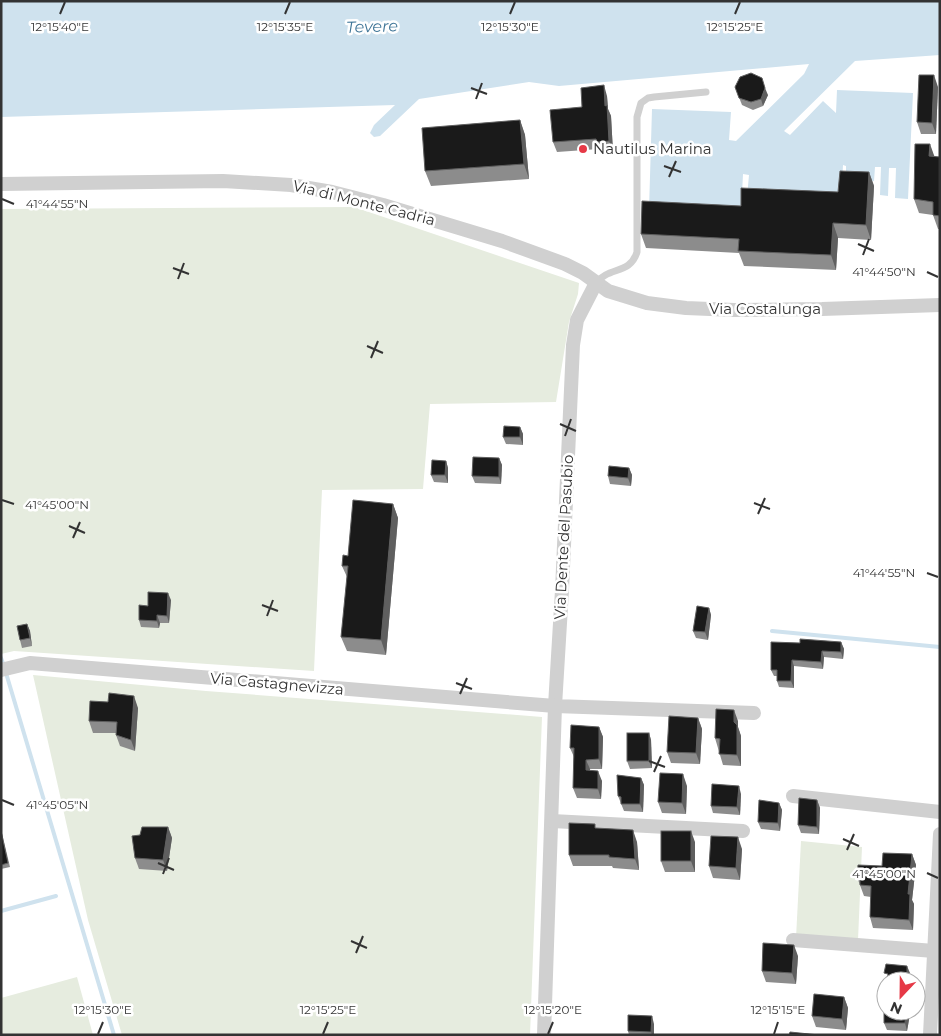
<svg xmlns="http://www.w3.org/2000/svg" width="941" height="1036" font-family="Montserrat,sans-serif">
  <rect width="100%" height="100%" fill="#fff"/>
  <g fill="#e6ecdf">
    <path d="M354,207L579,283L578,294L569,322L556,402L430,404L423,489L322,490L314,671L14,651L1,654V209Z"/>
    <path d="M33,675L206,691L542,717L530,1035H122L88,920Z"/>
    <path d="M801,841L862,847L858,940L796,938Z"/>
    <path d="M77,977L93,1035H1V998Z"/>
  </g>
  <path fill="#cfe2ee" d="M1,1H940V55L855,61L784,131L790,135L823,101L836,113L837,90L913,93L908,199L895,198L896,168H889L888,196L880,195L881,167H875L874,181L846,180V166L843,165L841,201L747,197L749,175L743,174L741,214L649,210L652,109L731,112L729,140L736,141L804,74L809,64L559,86L529,82L419,99L380,136L374,137L370,133L374,125L395,105L1,117Z"/>
  <g fill="none" stroke-linecap="round" stroke-linejoin="round">
    <g stroke="#cfe2ee" stroke-width="4">
      <path d="M772,631L940,647"/>
      <path d="M1,658L4,666"/>
      <path d="M6,673L114,1035"/>
      <path d="M1,911L56,896"/>
    </g>
    <path stroke="#d0d0d0" stroke-width="7" d="M596,283C609,266 630,275 637,252V117L641,103L648,98L654,97L706,92"/>
    <g stroke="#d0d0d0" stroke-width="14">
      <path d="M1,184L223,181L291,185L332,192L383,205L502,241L565,264L583,273L608,291L647,303L686,308L734,310L822,309L940,305"/>
      <path d="M596,283L577,320L573,345L562,590L555,706L754,713"/>
      <path d="M1,670L30,663L555,706L544,1035"/>
      <path d="M793,796L940,812"/>
      <path d="M552,821L743,831"/>
      <path d="M793,940L934,951L940,954"/>
      <path d="M930,1035L940,834"/>
    </g>
  </g>
  <g fill="#8c8c8c">
    <path d="M735,87L768,95L763,106L753,110L742,105Z"/>
    <path d="M938,87L936,134H921L917,122Z"/>
    <path d="M607,96L608,109L611,116L613,152L600,153L599,149L557,152L553,142L582,107Z"/>
    <path d="M520,120L525,135L529,179L431,186L425,171Z"/>
    <path d="M934,157H940V229H938L933,215L919,213L914,199Z"/>
    <path d="M869,172L874,186L871,240L838,238L836,270L744,266L739,253L646,248L641,234L741,206L838,192Z"/>
    <path d="M520,427L523,434V445L506,444L503,437Z"/>
    <path d="M499,458L502,465L501,484L475,483L472,476Z"/>
    <path d="M446,461L448,468V483L434,482L431,475Z"/>
    <path d="M629,468L632,475L631,486L610,484L608,476Z"/>
    <path d="M393,504L398,518L386,655L347,651L341,637L347,577L342,566L348,556Z"/>
    <path d="M171,600L169,623H160L159,628L141,627L139,620L148,606Z"/>
    <path d="M709,608L711,615L708,640L696,638L693,631Z"/>
    <path d="M27,624L30,631L32,646L22,648L20,640Z"/>
    <path d="M841,642L844,649L843,659L824,657L823,669L794,666V688L779,687L777,681V676H774L771,670L800,643Z"/>
    <path d="M138,708L135,751L120,746L116,735V733H93L89,721Z"/>
    <path d="M698,718L702,729L700,764L671,763L667,752Z"/>
    <path d="M738,721V727L741,736V766L723,765L715,738Z"/>
    <path d="M599,727L603,737L602,769H590L589,770L602,781L601,799L577,798L573,788L574,757L570,748Z"/>
    <path d="M649,733L651,740L652,768L630,769L627,761Z"/>
    <path d="M641,778L644,785L643,812L624,811L618,796Z"/>
    <path d="M687,786L686,814L662,813L658,802Z"/>
    <path d="M741,794L740,815L713,813L711,806Z"/>
    <path d="M817,800L820,808L819,834L801,833L798,825Z"/>
    <path d="M779,803L782,810L780,831L761,829L758,822Z"/>
    <path d="M168,827L172,838L167,871L139,869L135,858L140,835Z"/>
    <path d="M597,828L637,842L639,870L613,868L612,866H573L569,855Z"/>
    <path d="M1,829L10,867L1,869Z"/>
    <path d="M695,842V872H665L661,861Z"/>
    <path d="M742,849L740,880L713,878L709,866Z"/>
    <path d="M912,854L916,865L912,900L914,904L913,930L873,928L870,917L871,897L864,896L857,877Z"/>
    <path d="M798,956L796,984L766,982L762,971Z"/>
    <path d="M844,997L848,1008L846,1030L816,1027L812,1016Z"/>
    <path d="M910,1014L907,1031L887,1030L884,1023Z"/>
    <path d="M654,1024V1035H629L628,1031Z"/>
  </g>
  <g fill="#5f5f5f">
    <path d="M934,75L938,87L936,134L932,123Z"/>
    <path d="M604,85L607,96L608,109L611,116L613,152L609,141L605,106Z"/>
    <path d="M765,88L768,95L763,106L761,99Z"/>
    <path d="M520,120L525,135L529,179L524,164Z"/>
    <path d="M930,144L935,158L929,156Z"/>
    <path d="M869,172L874,186L871,240L866,225Z"/>
    <path d="M833,223L838,238L836,270L831,255Z"/>
    <path d="M520,427L523,434V445L520,437Z"/>
    <path d="M499,458L502,465L501,484L499,477Z"/>
    <path d="M446,461L448,468V483L445,475Z"/>
    <path d="M629,468L632,475L631,486L628,478Z"/>
    <path d="M393,504L398,518L386,655L381,640Z"/>
    <path d="M168,593L171,600L169,623L167,616Z"/>
    <path d="M709,608L711,615L708,640L705,632Z"/>
    <path d="M157,615L160,623L159,628L157,621Z"/>
    <path d="M27,624L30,631L32,646L30,638Z"/>
    <path d="M841,642L844,649L843,659L841,652Z"/>
    <path d="M822,651L824,657L823,669L821,662Z"/>
    <path d="M792,660L794,666V688L791,681Z"/>
    <path d="M134,696L138,708L135,751L131,740Z"/>
    <path d="M734,710L738,721V727L741,736V766L737,755L734,722Z"/>
    <path d="M698,718L702,729L700,764L696,753Z"/>
    <path d="M599,727L603,737L602,769L599,759Z"/>
    <path d="M649,733L651,740L652,768L649,761Z"/>
    <path d="M586,760L590,769L589,780L586,770Z"/>
    <path d="M598,771L602,781L601,799L598,789Z"/>
    <path d="M683,774L687,786L686,814L682,803Z"/>
    <path d="M641,778L644,785L643,812L640,804Z"/>
    <path d="M739,786L741,794L740,815L737,807Z"/>
    <path d="M817,800L820,808L819,834L817,827Z"/>
    <path d="M779,803L782,810L780,831L778,823Z"/>
    <path d="M168,827L172,838L167,871L163,860Z"/>
    <path d="M633,830L637,842L639,870L635,859Z"/>
    <path d="M691,831L695,842V872L691,861Z"/>
    <path d="M738,837L742,849L740,880L736,868Z"/>
    <path d="M912,854L916,865L912,900L914,904L913,930L909,920L908,894Z"/>
    <path d="M794,945L798,956L796,984L792,973Z"/>
    <path d="M907,966L910,973V981H907Z"/>
    <path d="M844,997L848,1008L846,1030L842,1019Z"/>
    <path d="M906,1011H909L910,1014L907,1031L905,1023Z"/>
    <path d="M652,1016L654,1024V1035H652L651,1032Z"/>
  </g>
  <g fill="#1a1a1a" stroke="#5f5f5f">
    <path d="M751,73L762,78L765,88L761,99L751,102L739,98L735,87L740,77Z"/>
    <path d="M919,75H934L932,123L917,122Z"/>
    <path d="M604,85L605,106L607,105L609,141L597,142L596,139L553,142L550,110L582,107L581,88Z"/>
    <path d="M520,120L524,164L425,171L422,128Z"/>
    <path d="M915,144H930L929,156L940,157V216L933,215V202L914,199Z"/>
    <path d="M840,171L869,172L866,225L833,223L831,255L738,251L739,239L641,234L642,201L741,206V188L838,192Z"/>
    <path d="M504,426L520,427V437H503Z"/>
    <path d="M473,457L499,458V477L472,476Z"/>
    <path d="M432,460L446,461L445,475H431Z"/>
    <path d="M609,466L629,468L628,478L608,476Z"/>
    <path d="M353,500L393,504L381,640L341,637L348,566H342L343,555L348,556Z"/>
    <path d="M148,592L168,593L167,616L157,615V621L139,620V605L148,606Z"/>
    <path d="M697,606L709,608L705,632L693,631Z"/>
    <path d="M27,624L30,638L20,640L17,626Z"/>
    <path d="M800,639L841,642V652L822,651L821,662L792,660L791,681H777V670H771V642L800,643Z"/>
    <path d="M109,693L134,696L131,740L116,735L117,722L89,721L90,701L108,702Z"/>
    <path d="M716,709L734,710V722L737,725V755L719,754L720,739L715,738Z"/>
    <path d="M669,716L698,718L696,753L667,752Z"/>
    <path d="M571,725L599,727V759L586,760V770L598,771V789L573,788L574,748H570Z"/>
    <rect x="627" y="733" width="22" height="28"/>
    <path d="M660,773L683,774L682,803L658,802Z"/>
    <path d="M617,775L641,778L640,804H621V797L618,796Z"/>
    <path d="M712,784L739,786L737,807L711,806Z"/>
    <path d="M799,798L817,800V827L798,825Z"/>
    <path d="M759,800L779,803L778,823L758,822Z"/>
    <path d="M569,823L595,824V828L633,830L635,859L609,857V855H569Z"/>
    <path d="M142,827H168L163,860L135,858L132,836L140,835Z"/>
    <path d="M1,831L8,863L1,865Z"/>
    <rect x="661" y="831" width="30" height="30"/>
    <path d="M711,836L738,837L736,868L709,866Z"/>
    <path d="M883,853L912,854L908,894H910L909,920L870,917L871,886L860,885V877H857L858,865L882,866Z"/>
    <path d="M763,943L794,945L792,973L762,971Z"/>
    <path d="M886,964L907,966V981H887L888,974L884,973Z"/>
    <path d="M814,994L844,997L842,1019L812,1016Z"/>
    <path d="M884,1006H886V1011H906L905,1023H884Z"/>
    <path d="M628,1015L652,1016L651,1032L628,1031Z"/>
    <path d="M790,1032L819,1035H789Z"/>
  </g>
  <path fill="none" stroke="#333" stroke-width="2" d="M60,14L65,2M285,14L290,2M510,14L515,2M735,14L740,2M471,88L487,94M476,99L482,83M664,166L681,172M669,177L676,161M2,199L14,204M858,244L874,251M863,255L869,239M173,268L189,274M927,272L938,277M178,279L184,263M367,346L383,353M371,358L378,341M560,424L576,431M565,436L571,419M2,500L14,504M754,503L770,509M758,514L765,498M69,526L85,533M73,538L80,522M927,573L938,577M262,605L278,611M267,616L273,600M456,683L472,689M460,694L467,678M649,761L665,767M654,772L661,756M2,800L14,805M843,839L859,846M847,850L854,834M158,863L174,870M927,873L938,878M163,874L169,858M351,941L367,948M356,953L363,936M98,1034L103,1022M323,1034L328,1022M548,1034L553,1022M774,1034L778,1022"/>
  <circle fill="#e63946" stroke="#fff" stroke-width="2" cx="583" cy="149" r="5"/>
  <g text-anchor="middle" stroke-width="5" stroke-linejoin="round" paint-order="stroke">
    <g font-size="15" fill="#333" stroke="#fff" text-anchor="start">
      <text x="593" y="154">Nautilus Marina</text>
    </g>
    <g font-size="15" fill="#333" stroke="#fff">
      <text transform="translate(364 203) rotate(14)" y="5">Via di Monte Cadria</text>
      <text x="765" y="314">Via Costalunga</text>
      <text transform="translate(564 537) rotate(-87)" y="5">Via Dente del Pasubio</text>
      <text transform="translate(277 684) rotate(5)" y="5">Via Castagnevizza</text>
    </g>
    <g font-size="16" font-style="italic" fill="#3f7597" stroke="#fff">
      <text transform="translate(372 26) rotate(-2)" y="6">Tevere</text>
    </g>
  </g>
  <g font-size="12" text-anchor="middle" fill="#333" stroke="#fff" stroke-width="5" stroke-linejoin="round" paint-order="stroke">
    <text x="60" y="31">12°15'40"E</text>
    <text x="285" y="31">12°15'35"E</text>
    <text x="510" y="31">12°15'30"E</text>
    <text x="735" y="31">12°15'25"E</text>
    <text x="57" y="208">41°44'55"N</text>
    <text x="884" y="276">41°44'50"N</text>
    <text x="57" y="509">41°45'00"N</text>
    <text x="884" y="577">41°44'55"N</text>
    <text x="57" y="809">41°45'05"N</text>
    <text x="884" y="878">41°45'00"N</text>
    <text x="103" y="1014">12°15'30"E</text>
    <text x="328" y="1014">12°15'25"E</text>
    <text x="553" y="1014">12°15'20"E</text>
    <text x="778" y="1014">12°15'15"E</text>
  </g>
  <rect width="941" height="1036" fill="none" stroke="#333333" stroke-width="5"/>
  <g transform="translate(901 996) rotate(202)"><circle r="24" fill="#ffffff" stroke="#adadad"/>
  <path d="M0-4L9 19L0 12L-9 19Z" fill="#e63946"/>
  <text y="-8" font-size="14" font-weight="bold" text-anchor="middle" fill="#333333">N</text>
  </g>
</svg>
